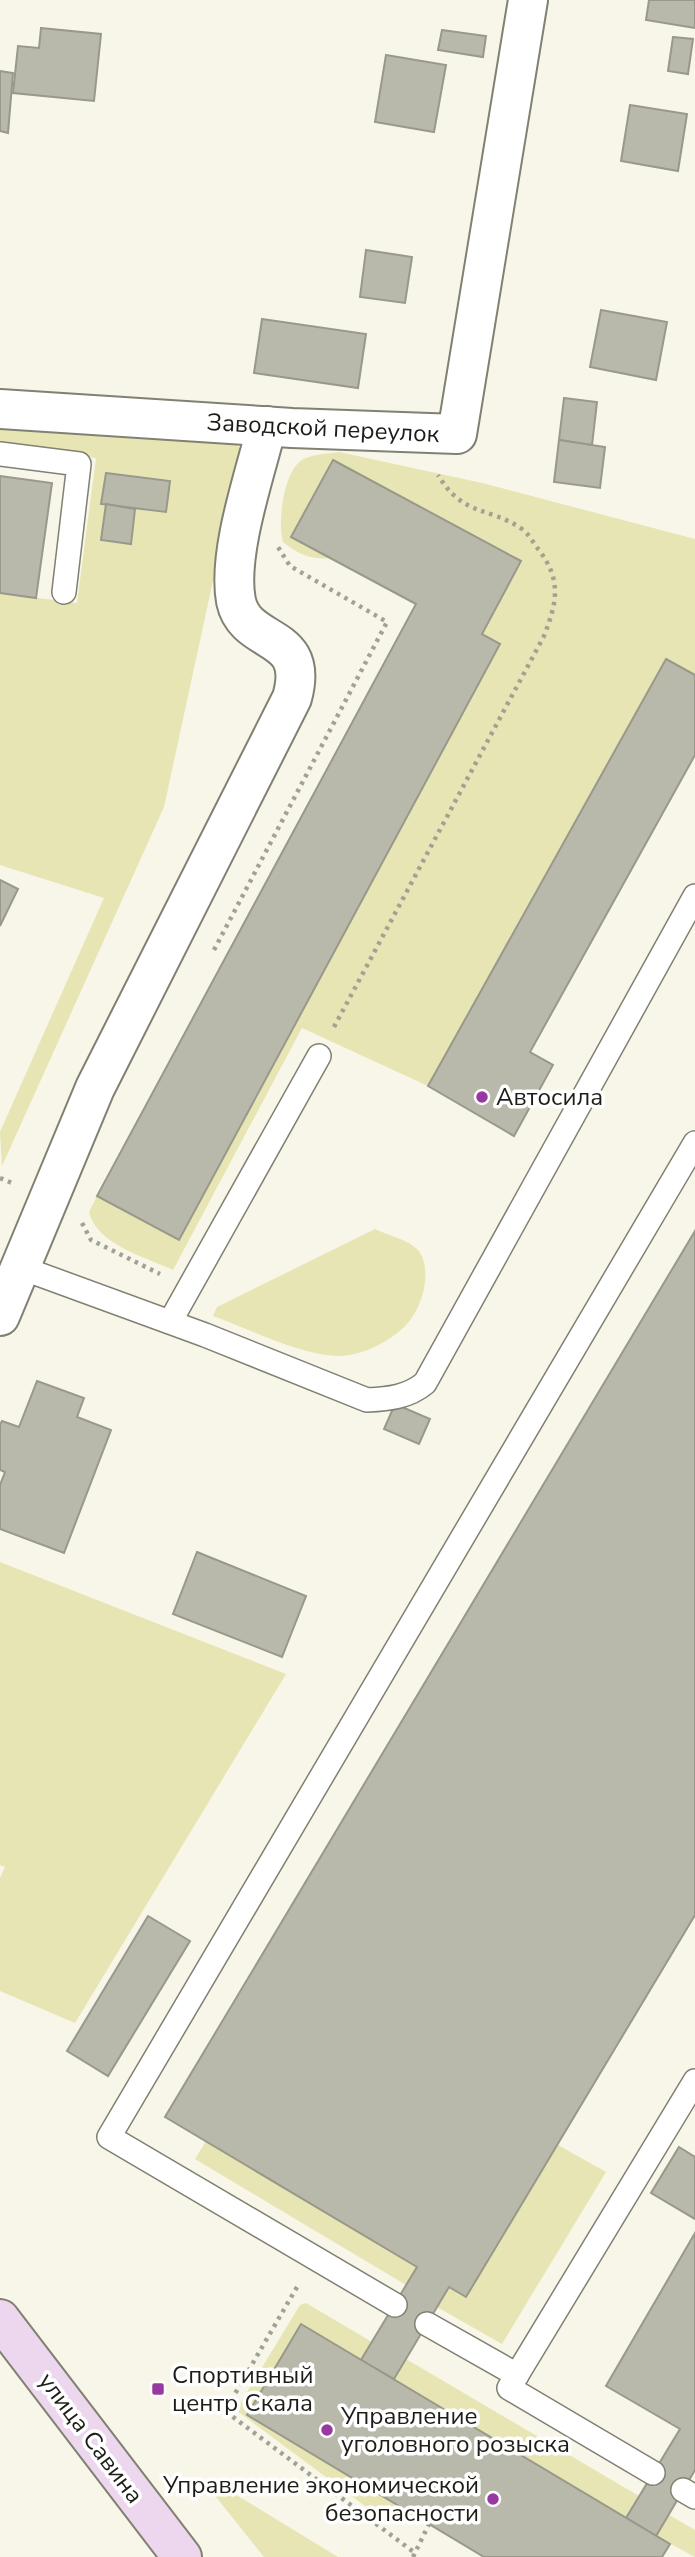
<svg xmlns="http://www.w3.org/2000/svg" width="695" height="2557" font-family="'Nunito Sans',sans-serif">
  <rect width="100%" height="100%" fill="#f7f6e8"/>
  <g fill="#e6e5b3">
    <path d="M0,422L236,442L241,451L164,807L2,1166L0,1132L104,898L0,865V593L77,603L96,458L0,445Z"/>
    <path d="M339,452L482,483L695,539V675L428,1086L302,1028L173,1270C146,1257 97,1245 89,1212L97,1196L179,1240L500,645L482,634L521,562L333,460L292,537L330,558C310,560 298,554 283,542C277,522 284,471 302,460C312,454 327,454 339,452Z"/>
    <path d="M375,1229C387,1235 409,1240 418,1250C433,1269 423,1307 407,1324C391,1341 364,1355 340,1356C301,1356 250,1329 213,1316L217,1307Z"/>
    <path d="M0,1562L286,1674L75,2023L0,1991V1878L5,1867L0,1865Z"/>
    <path d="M206,2141L417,2267L406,2285L195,2159Z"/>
    <path d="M558,2145L606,2172L502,2344L437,2307L449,2287L467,2296Z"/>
    <path d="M306,2303L372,2342L361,2360L301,2324L247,2415L395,2504L385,2521L236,2410L300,2305Z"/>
    <path d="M406,2359L639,2496L626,2518L394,2379Z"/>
    <path d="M222,2487L233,2493L338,2557H264L212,2492Z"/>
    <path d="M669,2515L695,2530V2557L656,2536Z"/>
  </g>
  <g fill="#b9b9ab" stroke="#98988b" stroke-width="2">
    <path d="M649,0H695V28L646,20Z"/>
    <path d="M41,28L101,34L94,101L13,93L18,46L39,48Z"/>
    <path d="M442,30L486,36L483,57L438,50Z"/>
    <path d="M673,37L693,39L688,74L668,71Z"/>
    <path d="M386,55L446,65L434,132L375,122Z"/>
    <path d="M0,71L13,73L8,133L0,131Z"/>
    <path d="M630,105L687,114L678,171L621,161Z"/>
    <path d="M366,250L412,257L405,303L360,297Z"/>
    <path d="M601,310L667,322L656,380L590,367Z"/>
    <path d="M262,319L366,334L358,388L254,373Z"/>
    <path d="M564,398L597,402L592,445L559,440Z"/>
    <path d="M559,440L605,447L600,488L554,482Z"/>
    <path d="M333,460L521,561L482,634L500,644L179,1240L97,1196L416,604L291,537Z"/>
    <path d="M106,473L170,481L166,512L101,504Z"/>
    <path d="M0,476L52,483L36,598L0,593Z"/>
    <path d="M106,504L135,509L131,544L101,540Z"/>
    <path d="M666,659L695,675V755L530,1052L553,1065L514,1136L428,1086Z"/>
    <path d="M0,880L18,889L0,926Z"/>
    <path d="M695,1231V1915L466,2297L449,2287L394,2379L361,2360L417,2267L165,2117Z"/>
    <path d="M37,1381L84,1398L77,1417L111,1430L64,1553L0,1529V1485L5,1472L0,1470V1425L2,1421L19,1427Z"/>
    <path d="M395,1404L430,1419L419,1444L384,1429Z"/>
    <path d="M197,1552L306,1596L282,1657L173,1614Z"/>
    <path d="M148,1916L190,1941L108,2076L67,2051Z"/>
    <path d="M679,2147L695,2157V2219L651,2193Z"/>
    <path d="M695,2233V2470L656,2536L626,2518L680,2429L606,2386Z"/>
    <path d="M301,2324L670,2544L662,2557H484L247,2415Z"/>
  </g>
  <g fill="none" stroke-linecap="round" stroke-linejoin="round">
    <defs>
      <g id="lane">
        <path d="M0,454L79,464L64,592"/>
        <path d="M19,1267L205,1335L367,1400C389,1399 408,1397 425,1383L695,896"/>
        <path d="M170,1322L319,1056"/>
        <path d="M395,2305L109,2137L695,1143"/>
        <path d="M427,2324L517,2375"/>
        <path d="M653,2473L509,2388L695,2081"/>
        <path d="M683,2490L695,2497"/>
      </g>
      <g id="street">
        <path d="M0,409L292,428L457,434L528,0"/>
        <path d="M0,1316L95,1088L292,698C311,630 246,648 236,601C227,554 255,474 267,426"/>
      </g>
      <path id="secondary" d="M0,2319L182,2557"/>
    </defs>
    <use href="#lane" stroke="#808073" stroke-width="26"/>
    <use href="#street" stroke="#808073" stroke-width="42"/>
    <use href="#secondary" stroke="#808073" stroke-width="42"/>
    <g stroke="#a1a196" stroke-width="4.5" stroke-dasharray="3.5 5" stroke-linecap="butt">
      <path d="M214,950L387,622L290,566L278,547"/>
      <path d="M334,1027L544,636C557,602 562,581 539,550C534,544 529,534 522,529C488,506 463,517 438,475"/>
      <path d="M0,1178L12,1183"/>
      <path d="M82,1223L91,1240L160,1274"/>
      <path d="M297,2287L225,2411L415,2553"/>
      <path d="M413,2557L429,2524"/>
    </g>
    <use href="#lane" stroke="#fff" stroke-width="23"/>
    <use href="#street" stroke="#fff" stroke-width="38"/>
    <use href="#secondary" stroke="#ecd7ee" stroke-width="38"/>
  </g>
  <g fill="#9839a2" stroke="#fff" stroke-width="2.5">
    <circle cx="482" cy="1097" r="7"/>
    <rect x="151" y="2382" width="14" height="14" rx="3.5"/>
    <circle cx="327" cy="2430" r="7"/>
    <circle cx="493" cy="2499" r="7"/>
  </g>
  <g text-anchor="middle" stroke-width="7" stroke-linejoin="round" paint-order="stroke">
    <g font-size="24" fill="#1d1d18" stroke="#fff">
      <text transform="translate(323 428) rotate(3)" y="8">Заводской переулок</text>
      <text transform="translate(91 2438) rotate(53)" y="8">улица Савина</text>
    </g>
    <g font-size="24" fill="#1d1d18" stroke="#fff" text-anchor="start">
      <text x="496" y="1105">Автосила</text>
      <text x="172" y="2383">Спортивный<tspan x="172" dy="28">центр Скала</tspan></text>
      <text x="341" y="2424">Управление<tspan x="341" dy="28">уголовного розыска</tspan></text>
      <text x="479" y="2493" text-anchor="end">Управление экономической<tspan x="479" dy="28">безопасности</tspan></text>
    </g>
  </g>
</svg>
